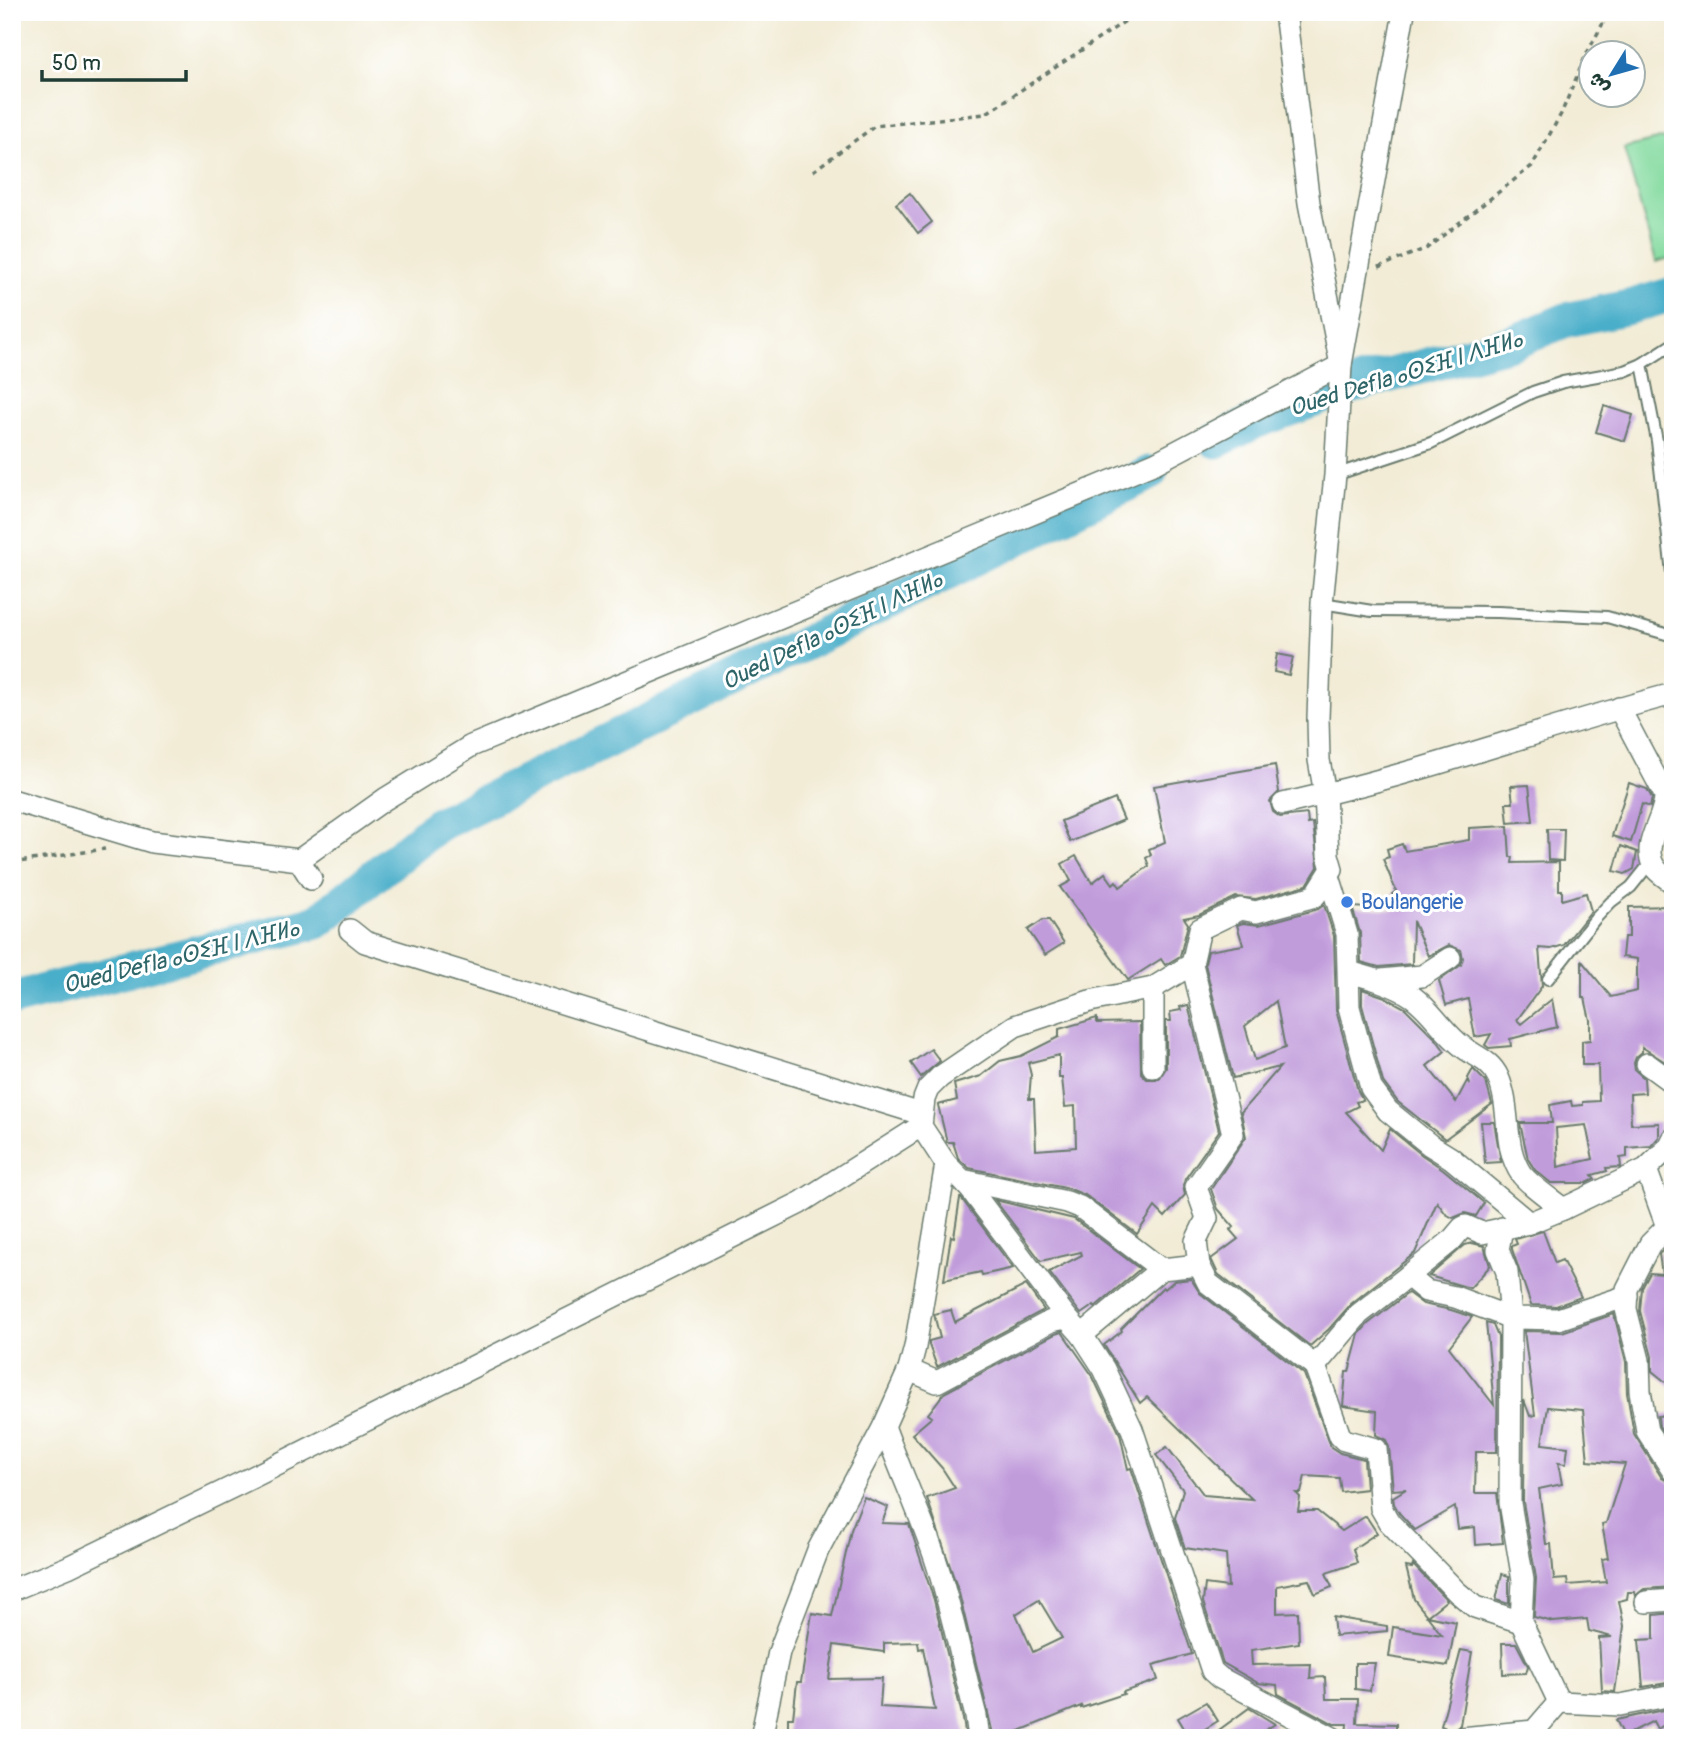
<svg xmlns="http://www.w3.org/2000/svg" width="1685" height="1750" font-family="Pangolin,'Playpen Sans Arabic','Noto Sans Tifinagh',sans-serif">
  <rect width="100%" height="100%" fill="#fff"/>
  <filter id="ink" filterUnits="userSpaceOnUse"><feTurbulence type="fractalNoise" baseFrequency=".0143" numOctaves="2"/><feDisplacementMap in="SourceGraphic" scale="14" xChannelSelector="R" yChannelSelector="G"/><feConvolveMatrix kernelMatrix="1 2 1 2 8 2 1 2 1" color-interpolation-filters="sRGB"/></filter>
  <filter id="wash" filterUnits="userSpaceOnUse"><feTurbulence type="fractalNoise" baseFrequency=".00686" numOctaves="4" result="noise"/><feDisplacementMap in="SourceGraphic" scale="28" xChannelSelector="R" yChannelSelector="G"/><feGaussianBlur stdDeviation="1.57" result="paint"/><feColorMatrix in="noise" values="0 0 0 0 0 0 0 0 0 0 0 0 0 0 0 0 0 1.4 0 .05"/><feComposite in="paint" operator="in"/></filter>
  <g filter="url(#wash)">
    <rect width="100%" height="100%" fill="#f2ecd6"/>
    <path fill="#82da9e" stroke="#508c69" stroke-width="2" d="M1673,136V257L1656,262L1624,148Z"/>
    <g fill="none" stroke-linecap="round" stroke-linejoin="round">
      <g stroke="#49aec9" stroke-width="35">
        <path d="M1216,441L1254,422L1361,383L1514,342L1566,320L1629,307L1673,294"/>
        <path d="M12,999L317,922L437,825L1150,473"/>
      </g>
    </g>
    <g id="blocks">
      <g fill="#c19cdb" fill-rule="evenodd">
        <path d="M910,193L932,222L918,233L896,204Z"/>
        <path d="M1604,406L1633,415L1625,441L1596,432Z"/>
        <path d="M1277,654L1293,657L1289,675L1274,672Z"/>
        <path d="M1275,765L1279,792L1270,801L1273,812L1280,817L1307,814L1308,824L1313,823L1318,867L1307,885L1256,899L1236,897L1199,915L1184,918L1188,924L1180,956L1165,965L1161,959L1128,980L1060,887L1071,881L1062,864L1076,856L1092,883L1105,873L1113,884L1116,881L1120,887L1149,866L1146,858L1151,855L1149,849L1165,842L1154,786Z"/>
        <path d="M1629,783L1647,789L1652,798L1650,807L1642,804L1631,842L1612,836Z"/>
        <path d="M1529,785L1533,821L1508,823L1506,803H1513L1511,786Z"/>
        <path d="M1115,799L1124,820L1070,842L1061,821Z"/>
        <path d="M1508,826L1510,857H1513L1512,863L1559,862V890H1562V900L1586,893L1591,911L1564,945L1551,949L1539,948L1542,986L1517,1020L1521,1024L1552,999L1557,1027L1510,1039L1511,1046L1489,1048L1485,1045L1491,1034L1475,1037L1468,999L1446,1005L1439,981L1461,965L1463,958L1461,950L1449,945L1428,956L1413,921L1412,964L1379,967L1361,962L1360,933L1352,907L1402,910L1392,894L1396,891L1383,859L1389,857L1387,849L1402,844L1405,851L1469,840V828Z"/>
        <path d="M1547,829H1564L1563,861L1548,860Z"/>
        <path d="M1621,846L1637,852L1634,869L1625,874L1614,871Z"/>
        <path d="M1324,905L1334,936L1336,1010L1358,1091L1363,1100L1356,1102L1358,1106L1346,1112L1381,1150L1390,1129L1422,1155L1443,1169L1484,1203L1476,1216L1465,1213L1453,1218L1446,1214L1437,1202L1415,1253L1351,1304L1329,1329L1310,1346L1218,1274L1212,1261L1211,1259L1238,1239L1230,1230L1234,1227L1218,1209L1211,1189L1246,1137L1241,1112L1280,1067L1233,1078L1205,964L1208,951L1243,945L1237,925L1243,923L1259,925L1318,909ZM1276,1001L1285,1048L1255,1060L1245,1026Z"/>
        <path d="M1673,906V1067L1642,1047V1052L1636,1057L1634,1063L1635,1070L1644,1078L1645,1093L1630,1094L1631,1124L1659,1123V1137L1651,1146L1627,1148V1157L1620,1158L1621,1167L1606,1168L1607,1171L1592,1175L1595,1179L1587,1183H1551L1535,1170L1528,1159L1520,1123H1552L1550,1105L1571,1101L1572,1106L1583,1105V1102L1599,1101L1598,1065H1582V1041L1590,1040V1020L1585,998H1582V961L1611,997L1637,991V959L1622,957L1624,937H1629V907ZM1586,1125L1593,1159L1558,1167L1556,1128Z"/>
        <path d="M1043,920H1049L1064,943L1045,955L1028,930Z"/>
        <path d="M1362,989L1385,997L1405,1008L1435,1038L1445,1051L1427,1066L1456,1102L1467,1081L1470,1085L1468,1078L1473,1069L1486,1082L1492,1104L1445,1139L1398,1102L1383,1082L1362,1005Z"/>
        <path d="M1188,1005L1219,1131L1185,1179L1183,1186L1185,1195L1165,1217L1155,1207L1137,1234L1085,1195L1070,1189L969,1168L958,1158L953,1142H947L938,1105L957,1100L954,1084L981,1076L1000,1061L1021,1056L1059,1037V1029L1097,1018V1023L1140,1022L1141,1073L1147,1079H1159L1166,1068V1021H1171L1170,1012L1181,1010L1180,1007ZM1059,1055V1078H1062L1065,1107L1075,1106L1076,1147L1036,1150L1034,1099H1029L1031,1075L1028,1063Z"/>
        <path d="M931,1049L940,1061L921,1077L911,1063Z"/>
        <path d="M1481,1122H1494L1501,1162L1485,1163Z"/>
        <path d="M960,1198H961L1013,1268L982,1275L981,1272L944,1280L951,1236L954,1237Z"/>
        <path d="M995,1200L1074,1219L1140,1269L1095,1307L1094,1305L1081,1314L1049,1272L1082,1255L1081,1252L1041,1261Z"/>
        <path d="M1543,1231L1555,1263L1562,1260L1581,1297L1556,1306L1531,1305L1512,1249V1246L1517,1244L1515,1239Z"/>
        <path d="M1673,1241V1388L1652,1371V1357L1640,1311L1642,1288L1650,1273L1662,1274L1659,1254Z"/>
        <path d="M1472,1243L1484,1246L1490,1266L1470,1288L1429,1276L1465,1245Z"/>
        <path d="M1191,1279L1200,1293L1304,1374L1331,1447L1340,1453L1364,1459L1366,1489L1341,1492L1339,1478L1305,1476L1301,1493H1296L1300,1497L1298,1511H1317L1342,1531L1366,1516L1377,1533L1353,1549L1357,1563L1326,1573L1332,1587L1315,1594L1309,1580L1277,1586V1613L1298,1612L1299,1643L1251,1650L1252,1665L1311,1664L1310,1678L1325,1677L1326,1699H1358L1357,1723L1396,1724V1738H1346L1347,1724H1334L1278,1694L1277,1685L1258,1683L1223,1663L1203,1602L1205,1584L1228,1587L1226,1554L1185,1548L1175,1518L1183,1490L1156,1455L1167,1447L1204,1495L1252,1499L1147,1397L1140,1403L1104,1345L1122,1331L1121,1329L1163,1287L1165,1289L1174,1281Z"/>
        <path d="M1026,1285L1044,1310L937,1367L929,1345V1341L940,1338L934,1314L951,1310L955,1322Z"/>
        <path d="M1408,1293L1423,1304L1451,1310L1472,1317L1449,1347L1494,1405L1486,1323L1493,1325L1498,1337L1497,1452H1476L1475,1493H1497L1503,1543L1476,1545L1475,1527L1458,1529L1455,1507L1415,1530L1400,1514L1394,1504L1393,1497L1406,1489L1393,1490L1389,1447L1386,1440L1376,1435L1377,1411L1343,1406L1346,1372H1349L1359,1334L1368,1324Z"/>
        <path d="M1614,1314L1626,1362L1627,1393L1634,1434L1662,1478L1673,1484V1587L1644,1589L1635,1596L1634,1592H1628L1627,1599L1619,1601L1624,1626L1615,1692L1602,1691L1599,1638L1612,1637L1589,1631L1587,1619L1553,1622L1534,1617L1536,1578L1523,1502L1524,1400L1530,1416L1535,1415L1524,1331L1562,1332ZM1548,1407L1583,1410L1588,1461L1625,1464L1606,1523L1602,1524L1608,1558L1602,1559L1606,1582L1568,1585L1567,1579L1554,1580L1551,1544H1546L1539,1489L1562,1484L1558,1463L1566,1464L1568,1447L1542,1444Z"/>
        <path d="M1062,1332L1092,1375L1120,1434L1128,1469L1131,1468L1192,1654L1153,1665L1158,1680L1123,1692L1124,1694L1081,1708V1706L1002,1738H994L959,1593L927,1498L955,1488L942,1468L912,1434L932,1417L928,1414L944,1393L1055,1334ZM1039,1600L1062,1638L1033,1652L1016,1614Z"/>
        <path d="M1673,1414V1447L1659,1426L1658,1416Z"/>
        <path d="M864,1497L888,1507L882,1523L909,1524L934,1600L963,1719L966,1738H788V1718H793L797,1682H801L812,1613L832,1616L851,1530ZM918,1642L919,1649L923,1648L935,1710L880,1707L882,1678L829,1679L834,1645L884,1652V1643Z"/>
        <path d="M1413,1565L1447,1600L1427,1616L1456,1622L1448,1666L1389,1657L1393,1627L1442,1635L1414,1599L1406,1567L1412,1568Z"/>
        <path d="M1502,1574L1509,1576V1604L1496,1600Z"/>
        <path d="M1673,1613V1682L1643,1687L1639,1640L1654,1639V1615Z"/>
        <path d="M1333,1617L1387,1626V1631L1335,1636Z"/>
        <path d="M1502,1643H1516L1528,1666L1526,1673L1503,1674Z"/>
        <path d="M1461,1650L1472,1652L1460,1725L1451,1730L1441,1726Z"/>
        <path d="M1355,1663H1375L1370,1691L1355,1689Z"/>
        <path d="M1206,1702L1218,1721L1190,1738L1178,1718Z"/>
        <path d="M1249,1708L1275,1724L1252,1738H1208Z"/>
        <path d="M1673,1708V1720L1657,1729L1653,1721L1624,1736L1616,1720Z"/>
      </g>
    </g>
  </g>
  <g filter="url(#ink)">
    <use href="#blocks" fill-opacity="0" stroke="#697a6d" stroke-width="2"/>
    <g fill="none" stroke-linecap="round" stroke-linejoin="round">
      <defs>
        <g id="service">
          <path d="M1642,364L1657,441L1673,582"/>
          <path d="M1335,475L1431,443L1533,392L1563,382L1625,371L1642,364L1673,344"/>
          <path d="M1322,603L1372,611L1498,612L1607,617L1673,636"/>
          <path d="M1548,979L1595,919L1611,902L1631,887L1651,862"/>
        </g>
        <g id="minor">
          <path d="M1619,708L1665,795C1666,819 1638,846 1656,869C1660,874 1667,878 1673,883"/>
          <path d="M12,800L152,842L299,860L311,879"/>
          <path d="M1283,804L1325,794L1319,760L1318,718L1322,603L1335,475L1341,365L1309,203L1285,12"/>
          <path d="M299,860L385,799L471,746L1155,463L1341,365L1404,12"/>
          <path d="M1329,876L1347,934L1349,1007L1371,1088L1388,1111L1430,1145L1451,1158L1529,1223"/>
          <path d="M350,930L365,942L921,1114"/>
          <path d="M1192,964L1233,1134L1196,1187L1207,1218L1196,1241L1199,1265"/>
          <path d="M1349,972C1371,978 1394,984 1413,997C1432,1011 1444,1033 1463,1047C1476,1057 1490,1060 1498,1077C1512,1109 1502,1147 1522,1175C1531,1186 1552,1200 1563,1209"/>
          <path d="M1381,980L1422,976L1450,958"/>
          <path d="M1647,1064L1673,1083"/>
          <path d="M1153,1067V988"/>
          <path d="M946,1164L962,1180L1067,1202L1080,1207L1161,1269L1199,1265L1208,1283L1315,1366L1359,1314L1408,1276L1451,1241L1462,1228L1466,1226L1482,1233L1529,1223L1563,1209L1646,1169L1669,1147L1673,1139"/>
          <path d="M1646,1169L1667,1227L1673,1228"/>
          <path d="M962,1180L971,1190L1067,1318L1082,1335L1104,1369L1132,1429L1212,1671L1220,1678L1333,1738"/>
          <path d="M1667,1227L1650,1244L1627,1289L1626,1309L1639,1360L1640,1391L1647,1431L1673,1471"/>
          <path d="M1502,1228L1498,1250L1507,1272L1511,1318L1558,1319L1627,1296"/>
          <path d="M1408,1276L1426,1291L1455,1297L1511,1318L1510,1503L1523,1580L1521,1622L1559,1702L1620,1705L1673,1695"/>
          <path d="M1082,1335L1161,1269"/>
          <path d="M1315,1366L1340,1436L1344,1440L1376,1449L1381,1508L1389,1522L1457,1592L1475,1607L1521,1622"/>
          <path d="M909,1370L937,1382L1051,1321L1067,1318"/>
          <path d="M884,1426C900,1471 920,1513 935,1558C952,1609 962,1664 976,1716L979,1738"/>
          <path d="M12,1590L68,1567L251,1478L800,1203L921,1126"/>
          <path d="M1646,1602L1673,1600"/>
          <path d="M761,1738L779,1652L818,1550L884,1426L909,1370L915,1347L946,1164L921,1126L924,1099L928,1089L940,1077L1015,1026L1090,1001L1153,988L1192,964L1200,929L1241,909L1256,912L1315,896L1332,869L1328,855L1325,794C1443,766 1556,724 1673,694"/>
          <path d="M1461,1738L1534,1731L1559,1702"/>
        </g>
      </defs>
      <use href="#service" stroke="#697a6d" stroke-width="14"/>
      <use href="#minor" stroke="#697a6d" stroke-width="24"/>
      <g stroke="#697a6d" stroke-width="3.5" stroke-dasharray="5 5" stroke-linecap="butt">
        <path d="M813,171L875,126L985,114L1139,12"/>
        <path d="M1379,267L1427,248L1532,166L1561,114L1586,55L1609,12"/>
        <path d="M12,863L105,849"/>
      </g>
      <use href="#service" stroke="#fff" stroke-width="10"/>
      <use href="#minor" stroke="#fff" stroke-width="21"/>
    </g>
  </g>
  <circle fill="#3f7fe0" stroke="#fff" stroke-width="2.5" cx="1347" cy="902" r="7"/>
  <g text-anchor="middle" stroke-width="6" stroke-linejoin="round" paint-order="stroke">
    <g font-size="21" fill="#366cbe" stroke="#fff" text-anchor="start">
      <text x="1361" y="909">Boulangerie</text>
    </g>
    <g font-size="23" font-style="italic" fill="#2e6568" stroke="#fff">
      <text transform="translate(1406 373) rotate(-17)" y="8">Oued Defla ⴰⵙⵉⴼ ⵏ ⴷⴼⵍⴰ</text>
      <text transform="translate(832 630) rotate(-26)" y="8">Oued Defla ⴰⵙⵉⴼ ⵏ ⴷⴼⵍⴰ</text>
      <text transform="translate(181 956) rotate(-14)" y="8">Oued Defla ⴰⵙⵉⴼ ⵏ ⴷⴼⵍⴰ</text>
    </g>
  </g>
  <rect width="1685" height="1750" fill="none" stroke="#fff" stroke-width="42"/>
  <g transform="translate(1612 74) rotate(233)"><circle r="33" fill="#ffffff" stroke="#a5b1ae" stroke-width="2"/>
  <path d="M0-5L12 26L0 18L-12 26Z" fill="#1f6fb2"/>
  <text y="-10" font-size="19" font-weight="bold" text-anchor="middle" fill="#1f3d34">ش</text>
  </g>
  <path d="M42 70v10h144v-10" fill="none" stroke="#1f3d34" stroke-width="3.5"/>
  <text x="52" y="70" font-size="21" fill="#1f3d34" stroke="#ffffff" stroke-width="5" paint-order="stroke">50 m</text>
</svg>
